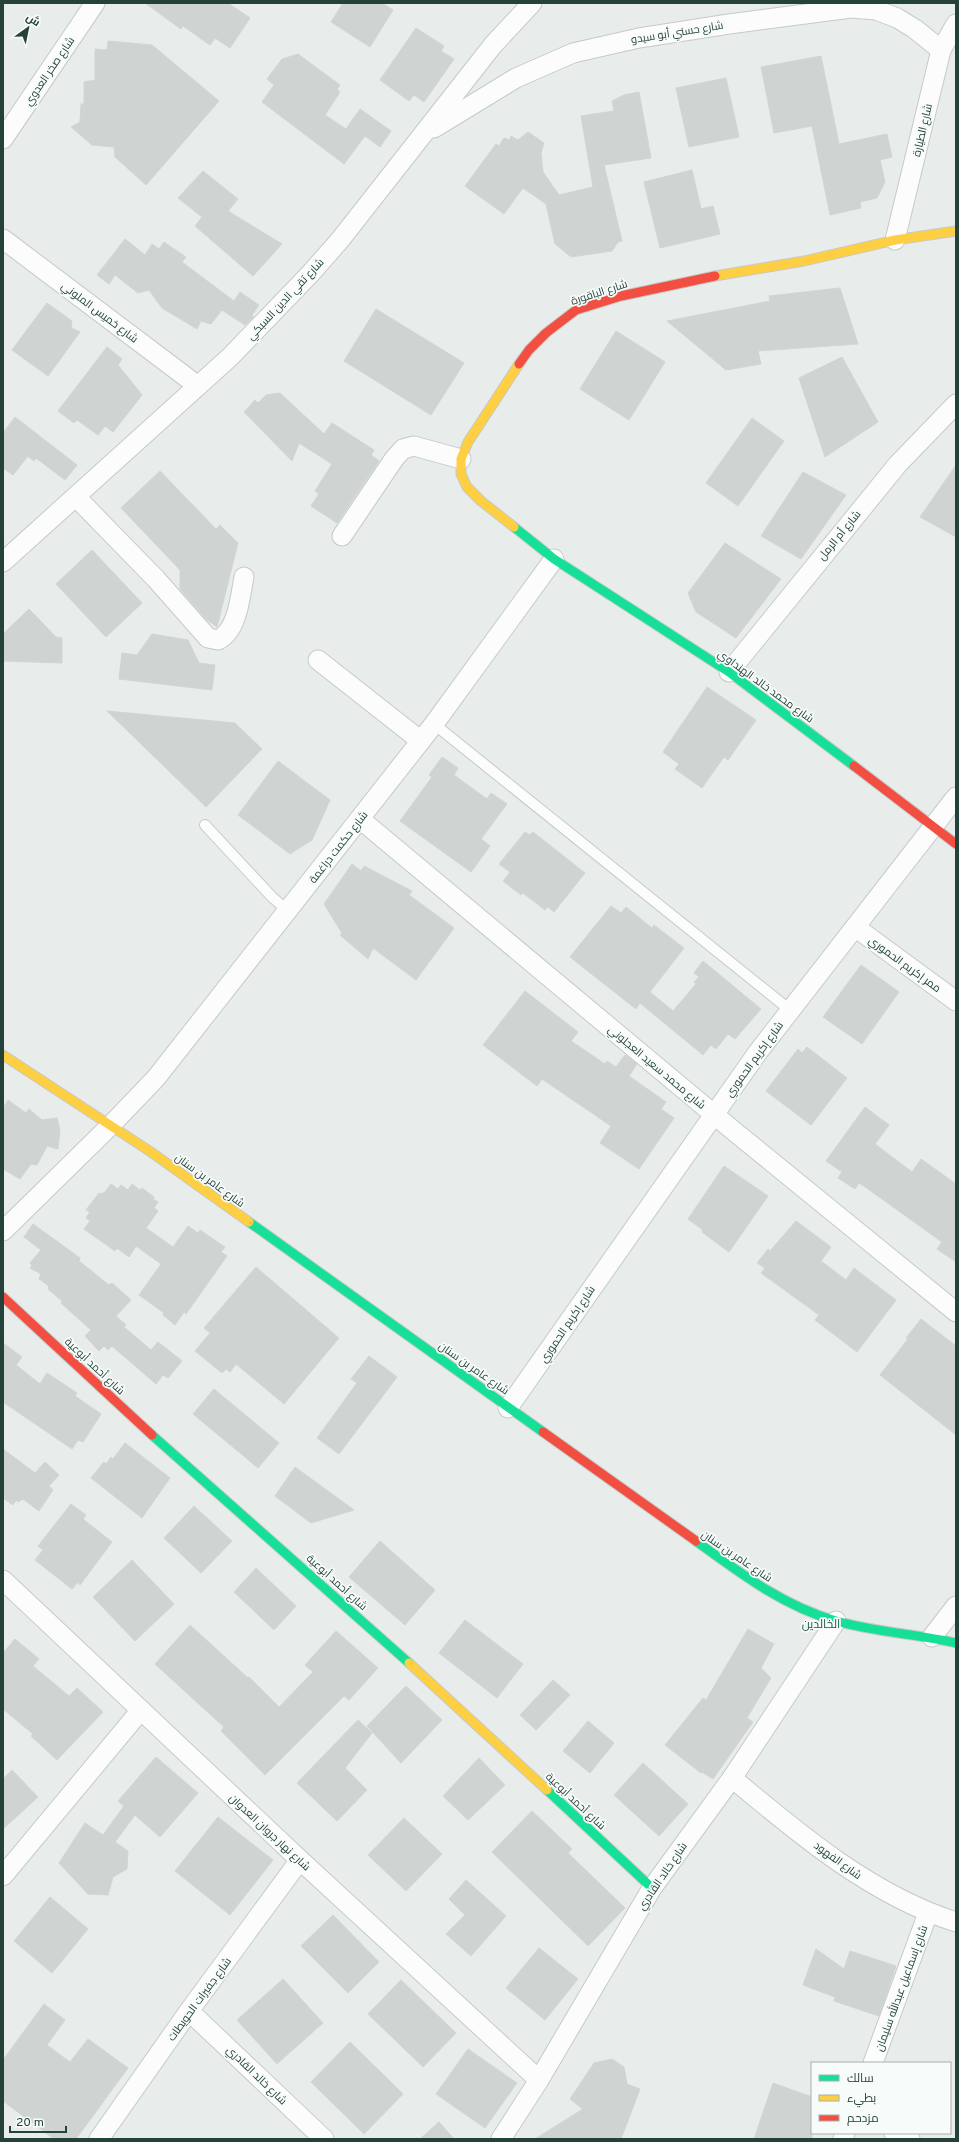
<svg xmlns="http://www.w3.org/2000/svg" width="959" height="2142" font-family="Overpass,Cairo,sans-serif">
  <rect width="100%" height="100%" fill="#e8edeb"/>
  <g fill="#cfd4d2" stroke="#d1d6d4">
    <path d="M145,3H228L250,18L230,48L215,38L210,45L183,26L181,29Z"/>
    <path d="M343,3H382L393,10L370,47L331,22Z"/>
    <path d="M416,28L444,46L441,51L454,59L424,102L414,95L409,101L380,80Z"/>
    <path d="M108,41L152,45L219,101L146,185L115,157L114,147L92,145L71,127L80,122L81,104H84V82L95,80V49L107,50Z"/>
    <path d="M298,54L340,85L337,89L340,92L325,115L346,129L360,109L391,131L380,147L365,136L344,164L262,102L274,85L267,79L282,59Z"/>
    <path d="M821,56L839,144L887,134L892,157L880,160L885,182L877,198L860,202L861,208L830,215L812,126L774,133L761,67Z"/>
    <path d="M726,78L739,137L689,147L676,88Z"/>
    <path d="M639,92L651,158L604,165L622,241L618,242L612,251L571,257L555,244L546,204L523,188L504,214L465,186L496,144L499,146L504,138L510,140L511,136L518,140L528,132L544,143L541,153L543,172L559,195L593,187L581,116L614,111L612,101L624,95Z"/>
    <path d="M692,170L701,209L713,206L720,234L660,248L644,182Z"/>
    <path d="M203,171L238,199L228,211L282,244L253,276L195,226L202,217L178,198Z"/>
    <path d="M125,239L145,255L152,244L159,249L164,242L186,257L182,262L234,301L240,292L259,305L252,315L254,317L245,325L222,310L211,324L201,321L197,329L162,308L149,290L138,293L115,275L109,284L97,275Z"/>
    <path d="M840,288L858,344L758,351L761,364L726,370L667,321L770,301L769,296Z"/>
    <path d="M47,303L72,321L71,328L80,332L48,376L12,350Z"/>
    <path d="M376,309L464,363L431,415L344,361Z"/>
    <path d="M616,331L665,362L629,420L580,389Z"/>
    <path d="M107,347L122,359L118,365L142,395L113,432L105,426L98,435L77,420L74,423L58,411Z"/>
    <path d="M842,357L878,422L825,457L799,378Z"/>
    <path d="M280,393L324,434L332,423L374,450L371,455L379,461L337,523L311,506L319,494L315,491L332,464L299,443L292,461L244,412L255,400L258,403L266,395Z"/>
    <path d="M15,417L77,465L65,480L36,458L34,461L28,456L13,475L3,468V433Z"/>
    <path d="M752,418L784,441L738,506L706,483Z"/>
    <path d="M956,465V537L920,517Z"/>
    <path d="M160,471L216,529L220,525L238,543L217,627L206,619L180,589V570L121,508Z"/>
    <path d="M803,472L846,495L801,559L761,536Z"/>
    <path d="M725,543L781,579L736,638L696,612L688,593Z"/>
    <path d="M92,550L142,603L106,637L56,584Z"/>
    <path d="M29,609L56,637L62,638V663L3,661V634Z"/>
    <path d="M152,634L188,640L199,663L215,665L212,690L119,679L122,653L137,655Z"/>
    <path d="M707,687L756,720L728,760L724,757L702,788L675,769L679,764L663,752Z"/>
    <path d="M107,711L235,723L262,749L206,807Z"/>
    <path d="M442,757L458,768L454,775L487,799L491,793L507,804L481,839L490,846L471,872L400,821L432,777L429,775Z"/>
    <path d="M278,761L330,800L312,840L290,854L238,815Z"/>
    <path d="M525,832L530,835L533,832L585,873L554,912L548,907L545,910L523,893L521,895L503,881L510,872L499,864Z"/>
    <path d="M352,864L361,871L364,866L412,891L409,895L454,928L416,980L373,948L368,959L340,935L342,933L324,904Z"/>
    <path d="M611,906L621,913L626,907L652,928L654,925L684,948L650,992L673,1011L696,984L694,982L699,977L694,973L703,961L761,1009L735,1039L728,1034L716,1049L711,1045L703,1055L640,1003L636,1009L570,957Z"/>
    <path d="M861,965L899,992L862,1044L823,1017Z"/>
    <path d="M525,991L578,1032L571,1041L605,1064L607,1061L616,1067L625,1055L628,1057L637,1064L629,1076L666,1102L661,1109L674,1118L639,1169L600,1143L611,1126L542,1079L537,1086L483,1045Z"/>
    <path d="M807,1047L847,1078L811,1125L766,1091L798,1049L802,1053Z"/>
    <path d="M8,1100L26,1113L29,1109L42,1120L57,1118L60,1130L58,1149L47,1146L37,1165L31,1164L20,1179L3,1169V1108Z"/>
    <path d="M865,1107L889,1125L875,1144L912,1172L921,1159L956,1184V1262L937,1249L942,1242L868,1189L859,1183L855,1189L838,1178L842,1172L826,1161Z"/>
    <path d="M724,1166L768,1196L729,1252L702,1232L703,1230L688,1219Z"/>
    <path d="M111,1184L118,1189L121,1185L128,1190L132,1184L140,1190L142,1188L154,1197L153,1199L158,1202L154,1208L158,1211L146,1228L173,1247L188,1226L198,1233L200,1230L225,1247L221,1252L227,1256L186,1314L184,1312L175,1325L163,1315L164,1313L139,1295L161,1264L136,1246L129,1257L117,1248L115,1251L84,1229L90,1221L86,1218L90,1212L86,1210L99,1193L101,1194L105,1192Z"/>
    <path d="M796,1221L831,1247L821,1261L846,1280L854,1268L896,1300L857,1352L815,1320L819,1315L761,1273L765,1268L757,1263L768,1249L770,1251Z"/>
    <path d="M33,1224L80,1258L79,1261L109,1285L112,1283L131,1300L116,1316L126,1325L124,1327L151,1350L158,1342L182,1361L168,1378L163,1375L156,1384L112,1346L108,1350L104,1346L99,1351L85,1336L91,1330L61,1303L62,1301L48,1289L49,1286L39,1279L41,1274L30,1268L32,1265L30,1263L41,1250L24,1237Z"/>
    <path d="M256,1267L339,1338L284,1404L236,1364L230,1372L226,1369L222,1373L195,1351L210,1333L204,1328Z"/>
    <path d="M921,1319L956,1346V1435L880,1375L908,1339L906,1338Z"/>
    <path d="M3,1343L22,1357L16,1365L40,1384L47,1373L77,1393L75,1396L101,1414L83,1442L78,1440L72,1449L3,1402Z"/>
    <path d="M369,1356L397,1377L339,1454L317,1438L357,1383L351,1379Z"/>
    <path d="M214,1389L279,1443L258,1468L193,1414Z"/>
    <path d="M125,1443L170,1478L142,1518L91,1478L104,1462L106,1464L111,1457L113,1459Z"/>
    <path d="M3,1449L35,1473L45,1462L59,1475L49,1486L53,1490L39,1511L23,1499L18,1502L16,1500L13,1505L3,1498Z"/>
    <path d="M295,1467L354,1510L311,1523L275,1496Z"/>
    <path d="M71,1504L86,1515L83,1519L112,1542L80,1585L78,1582L72,1589L35,1560L43,1550L38,1546Z"/>
    <path d="M194,1506L232,1541L201,1573L164,1538Z"/>
    <path d="M380,1541L435,1590L405,1625L349,1577Z"/>
    <path d="M132,1560L174,1604L135,1641L93,1597Z"/>
    <path d="M256,1568L296,1606L274,1630L234,1592Z"/>
    <path d="M465,1620L523,1664L497,1698L439,1653Z"/>
    <path d="M190,1625L248,1678L249,1677L279,1707L313,1672L305,1665L336,1631L378,1668L349,1700L344,1696L265,1775L221,1731L224,1727L155,1664Z"/>
    <path d="M748,1629L774,1644L761,1668L771,1678L747,1718L753,1722L713,1779L702,1772L701,1773L665,1745L703,1698L706,1700Z"/>
    <path d="M15,1639L39,1659L33,1666L69,1696L77,1688L103,1712L57,1760L31,1736L33,1734L3,1709V1653Z"/>
    <path d="M553,1680L570,1695L536,1730L520,1715Z"/>
    <path d="M406,1686L442,1720L401,1763L367,1726Z"/>
    <path d="M358,1720L372,1733L345,1768L367,1790L337,1821L297,1783Z"/>
    <path d="M588,1721L614,1743L590,1773L563,1751Z"/>
    <path d="M156,1757L198,1793L160,1837L135,1815L115,1842L128,1851L127,1869L113,1877L108,1895L88,1894L59,1863L85,1823L103,1835L124,1806L118,1801Z"/>
    <path d="M479,1758L505,1785L468,1820L443,1796Z"/>
    <path d="M643,1763L688,1804L659,1836L614,1795Z"/>
    <path d="M12,1770L38,1797L3,1829V1779Z"/>
    <path d="M532,1811L572,1849L568,1853L625,1908L588,1946L492,1852Z"/>
    <path d="M218,1817L273,1860L230,1915L175,1871Z"/>
    <path d="M404,1818L442,1854L406,1891L368,1855Z"/>
    <path d="M466,1880L506,1916L471,1956L446,1934L465,1915L449,1899Z"/>
    <path d="M50,1897L88,1929L52,1973L14,1941Z"/>
    <path d="M333,1915L379,1962L348,1993L301,1946Z"/>
    <path d="M539,1948L578,1979L545,2020L506,1988Z"/>
    <path d="M816,1949L844,1969L850,1951L896,1966L879,2016L834,2001L835,1997L803,1985Z"/>
    <path d="M283,1979L323,2023L277,2064L237,2020Z"/>
    <path d="M401,1980L456,2033L423,2067L368,2014Z"/>
    <path d="M44,2004L65,2020L47,2045L70,2062L88,2039L128,2068L76,2139H54L3,2101V2060Z"/>
    <path d="M350,2042L403,2094L364,2134L311,2082Z"/>
    <path d="M468,2049L517,2083L485,2128L436,2094Z"/>
    <path d="M612,2059L624,2067L627,2084L640,2089L621,2139H535L583,2109L570,2099L594,2063Z"/>
    <path d="M773,2083L812,2097V2139H754Z"/>
    <path d="M439,2122L454,2139H420Z"/>
  </g>
  <g fill="none" stroke-linecap="round" stroke-linejoin="round">
    <defs>
      <g id="lane">
        <path d="M434,724L790,1010"/>
        <path d="M205,825L272,897L288,911"/>
      </g>
      <g id="street">
        <path d="M434,128L516,78L573,53L639,38L729,24L851,8L876,10L897,18L915,29L941,50"/>
        <path d="M3,139L95,3"/>
        <path d="M3,239L198,386"/>
        <path d="M895,240L941,50L956,24"/>
        <path d="M76,497L156,579L208,638L218,640C238,630 240,597 244,577"/>
        <path d="M342,536L394,459L403,449L414,446L461,459"/>
        <path d="M3,562L230,357L310,274L340,240L493,45L532,3"/>
        <path d="M318,660L421,741"/>
        <path d="M729,672L898,464L956,404"/>
        <path d="M360,819L735,1132L956,1312"/>
        <path d="M855,927L956,1001"/>
        <path d="M3,1231L111,1125L156,1078L434,724L554,559"/>
        <path d="M508,1408L758,1052L956,797"/>
        <path d="M3,1580L300,1860L539,2080"/>
        <path d="M932,1637L956,1606"/>
        <path d="M732,1778C799,1834 871,1895 956,1922"/>
        <path d="M3,1876L141,1710"/>
        <path d="M189,2011L324,2139"/>
        <path d="M873,2063L928,1913"/>
        <path d="M894,2133L910,2139"/>
        <path d="M99,2139L189,2011L300,1860"/>
        <path d="M501,2139L539,2080L652,1888L732,1778L836,1621"/>
        <path d="M843,2139L845,2133"/>
      </g>
      <g id="fast">
        <path d="M514,527L554,559L729,672L854,766"/>
        <path d="M249,1222L543,1432"/>
        <path d="M152,1435L409,1663"/>
        <path d="M696,1541C740,1573 783,1606 836,1621C875,1632 916,1634 956,1643"/>
        <path d="M547,1790L652,1888"/>
      </g>
      <g id="slow">
        <path d="M715,276L804,261L895,240L956,231"/>
        <path d="M514,527L481,501L467,487L461,474V459L468,442L519,364"/>
        <path d="M3,1055L151,1152L249,1222"/>
        <path d="M409,1663L547,1790"/>
      </g>
      <g id="jam">
        <path d="M519,364L529,350L546,333L576,310L621,296L715,276"/>
        <path d="M854,766L956,844"/>
        <path d="M3,1297L152,1435"/>
        <path d="M543,1432L696,1541"/>
      </g>
    </defs>
    <use href="#lane" stroke="#c5cac8" stroke-width="12"/>
    <use href="#street" stroke="#c5cac8" stroke-width="21"/>
    <use href="#fast" stroke="#c3cbc8" stroke-width="11"/>
    <use href="#slow" stroke="#c3cbc8" stroke-width="11"/>
    <use href="#jam" stroke="#c3cbc8" stroke-width="11"/>
    <use href="#lane" stroke="#fcfcfc" stroke-width="10"/>
    <use href="#street" stroke="#fcfcfc" stroke-width="19"/>
    <use href="#fast" stroke="#16e098" stroke-width="9"/>
    <use href="#slow" stroke="#ffcf43" stroke-width="9"/>
    <use href="#jam" stroke="#f24e42" stroke-width="9"/>
  </g>
  <g text-anchor="middle" stroke-width="3.5" stroke-linejoin="round" paint-order="stroke">
    <g font-size="11" fill="#24423a" stroke="#f7fbf9">
      <text transform="translate(677 32) rotate(-9)" y="4">شارع حسني أبو سيدو</text>
      <text transform="translate(49 71) rotate(-56)" y="4">شارع صخر العدوي</text>
      <text transform="translate(922 130) rotate(-77)" y="4">شارع الطيارة</text>
      <text transform="translate(599 292) rotate(-18)" y="4">شارع الباقورة</text>
      <text transform="translate(285 299) rotate(-47)" y="4">شارع تقي الدين السبكي</text>
      <text transform="translate(100 312) rotate(37)" y="4">شارع خميس الملوني</text>
      <text transform="translate(839 535) rotate(-51)" y="4">شارع أم الرمل</text>
      <text transform="translate(766 686) rotate(36)" y="4">شارع محمد خالد الهنداوي</text>
      <text transform="translate(338 847) rotate(-52)" y="4">شارع حكمت دراغمة</text>
      <text transform="translate(905 964) rotate(36)" y="4">ممر إكريم الحموري</text>
      <text transform="translate(754 1059) rotate(-54)" y="4">شارع إكريم الحموري</text>
      <text transform="translate(657 1067) rotate(40)" y="4">شارع محمد سعيد العجلوني</text>
      <text transform="translate(210 1180) rotate(36)" y="4">شارع عامر بن سنان</text>
      <text transform="translate(567 1324) rotate(-56)" y="4">شارع إكريم الحموري</text>
      <text transform="translate(95 1366) rotate(43)" y="4">شارع أحمد أبوعية</text>
      <text transform="translate(474 1368) rotate(35)" y="4">شارع عامر بن سنان</text>
      <text transform="translate(737 1556) rotate(34)" y="4">شارع عامر بن سنان</text>
      <text transform="translate(337 1582) rotate(42)" y="4">شارع أحمد أبوعية</text>
      <text transform="translate(576 1801) rotate(43)" y="4">شارع أحمد أبوعية</text>
      <text transform="translate(270 1832) rotate(43)" y="4">شارع نهار جروان العدوان</text>
      <text transform="translate(838 1860) rotate(36)" y="4">شارع الفهود</text>
      <text transform="translate(662 1876) rotate(-56)" y="4">شارع خالد القادري</text>
      <text transform="translate(901 1988) rotate(-70)" y="4">شارع إسماعيل عبدالله سليمان</text>
      <text transform="translate(199 1999) rotate(-54)" y="4">شارع جفيرات الحويطات</text>
      <text transform="translate(257 2075) rotate(44)" y="4">شارع خالد القادري</text>
    </g>
    <g font-size="12" fill="#1f5548" stroke="#f7fbf9">
      <text x="821" y="1628">الخالدين</text>
    </g>
  </g>
  <rect width="959" height="2142" fill="none" stroke="#24423a" stroke-width="8"/>
  <rect x="811" y="2062" width="140" height="72" fill="#f7fbf9" stroke="#a3b1ad"/>
  <rect x="819" y="2075" width="20" height="6" fill="#16e098" stroke="#a3b1ad"/>
  <text x="847" y="2082" font-size="12" fill="#24423a">سالك</text>
  <rect x="819" y="2095" width="20" height="6" fill="#ffcf43" stroke="#a3b1ad"/>
  <text x="847" y="2102" font-size="12" fill="#24423a">بطيء</text>
  <rect x="819" y="2115" width="20" height="6" fill="#f24e42" stroke="#a3b1ad"/>
  <text x="847" y="2122" font-size="12" fill="#24423a">مزدحم</text>
  <g transform="translate(28 28) rotate(33)" stroke="#f7fbf9" stroke-width="3" paint-order="stroke">
  <path d="M0-3L7 15L0 10L-7 15Z" fill="#24423a"/>
  <text y="-6" font-size="11" font-weight="bold" text-anchor="middle" fill="#24423a">ش</text>
  </g>
  <path d="M10 2126v6h56v-6" fill="none" stroke="#24423a" stroke-width="2"/>
  <text x="16" y="2126" font-size="12" fill="#24423a" stroke="#f7fbf9" stroke-width="3" paint-order="stroke">20 m</text>
</svg>
